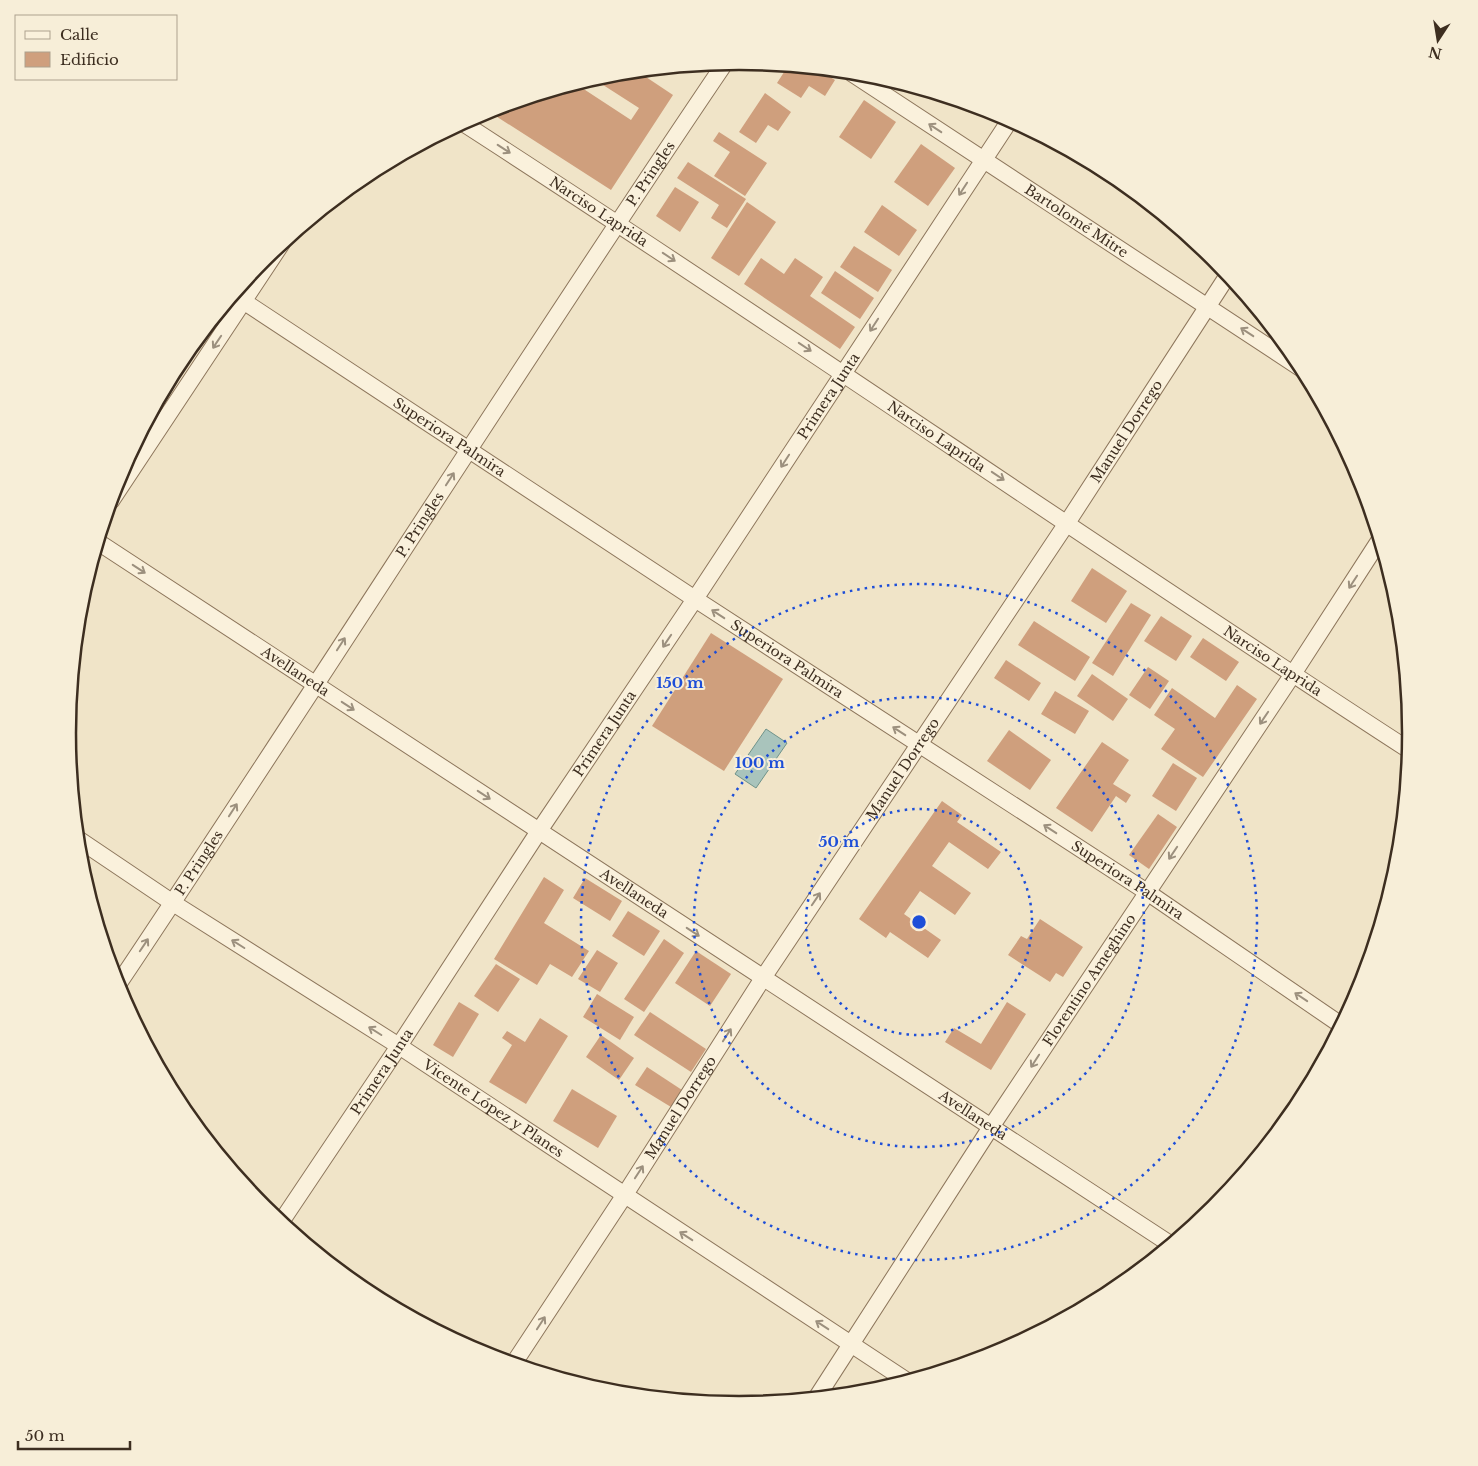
<svg xmlns="http://www.w3.org/2000/svg" width="1478" height="1466" font-family="'Libre Baskerville',serif">
  <rect width="100%" height="100%" fill="#f0e4c8"/>
  <path fill="#a9c4bc" stroke="#6f938a" d="M766,729L787,743L756,788L735,774Z"/>
  <g fill="#cf9f7d">
    <path d="M788,66L817,69L835,80L825,96L809,86L801,98L777,83Z"/>
    <path d="M637,71L673,95L611,190L488,111L576,84L631,120L639,108L600,83L604,75L608,74Z"/>
    <path d="M765,93L791,112L778,131L768,125L756,143L739,132Z"/>
    <path d="M864,100L896,122L871,159L839,137Z"/>
    <path d="M719,132L767,163L745,196L714,176L730,152L713,141Z"/>
    <path d="M921,144L955,168L928,206L894,182Z"/>
    <path d="M688,162L746,199L727,228L711,218L719,205L677,178Z"/>
    <path d="M675,187L699,202L680,232L656,216Z"/>
    <path d="M747,202L776,222L739,276L711,258Z"/>
    <path d="M882,205L917,230L899,256L864,232Z"/>
    <path d="M854,246L892,270L878,292L840,267Z"/>
    <path d="M761,258L784,274L795,258L823,277L810,296L855,327L840,349L744,284Z"/>
    <path d="M835,271L874,298L860,319L821,293Z"/>
    <path d="M1092,568L1127,591L1106,623L1071,601Z"/>
    <path d="M1131,603L1151,615L1113,676L1092,663Z"/>
    <path d="M1161,616L1192,636L1176,661L1144,641Z"/>
    <path d="M1034,621L1090,657L1075,681L1018,645Z"/>
    <path d="M711,633L783,679L724,771L652,726Z"/>
    <path d="M1203,638L1239,662L1226,681L1190,657Z"/>
    <path d="M1006,660L1041,683L1029,701L994,678Z"/>
    <path d="M1148,667L1169,681L1150,709L1129,695Z"/>
    <path d="M1092,674L1128,699L1113,721L1077,696Z"/>
    <path d="M1237,685L1257,699L1203,777L1161,749L1175,729L1154,715L1172,688L1215,718Z"/>
    <path d="M1055,691L1089,711L1075,734L1041,714Z"/>
    <path d="M1009,730L1051,760L1030,790L987,761Z"/>
    <path d="M1102,742L1129,760L1113,784L1131,795L1126,803L1116,796L1092,832L1056,808Z"/>
    <path d="M1173,763L1197,778L1176,811L1152,796Z"/>
    <path d="M942,801L962,815L957,822L1001,852L988,869L949,842L932,866L971,893L955,915L920,891L904,914L941,940L928,958L890,932L886,938L859,919Z"/>
    <path d="M1158,814L1177,827L1149,869L1129,855Z"/>
    <path d="M544,877L564,890L544,923L589,951L572,977L550,964L537,985L494,959Z"/>
    <path d="M585,878L622,901L610,921L573,898Z"/>
    <path d="M628,911L660,931L644,956L612,936Z"/>
    <path d="M1040,919L1083,947L1063,977L1056,973L1050,982L1008,955L1021,936L1027,939Z"/>
    <path d="M664,939L684,953L644,1012L624,999Z"/>
    <path d="M597,950L618,963L600,992L578,979Z"/>
    <path d="M696,951L731,974L710,1006L675,983Z"/>
    <path d="M496,964L520,979L498,1012L474,996Z"/>
    <path d="M597,994L634,1017L620,1040L583,1017Z"/>
    <path d="M459,1002L479,1014L453,1057L433,1045Z"/>
    <path d="M1007,1002L1026,1014L991,1070L945,1042L954,1028L981,1044Z"/>
    <path d="M650,1012L706,1049L691,1072L634,1035Z"/>
    <path d="M540,1018L568,1036L526,1104L489,1082L512,1045L502,1038L507,1031L525,1042Z"/>
    <path d="M601,1035L634,1058L619,1080L586,1057Z"/>
    <path d="M647,1067L682,1090L671,1107L635,1085Z"/>
    <path d="M572,1089L617,1116L598,1148L553,1121Z"/>
  </g>
  <g fill="none" stroke-linecap="round" stroke-linejoin="round">
    <defs>
      <g id="street">
        <path id="s1" d="M850,72L1302,369"/>
        <path id="s2" d="M463,123C781,328 1091,544 1409,750"/>
        <path id="s3" d="M234,295L695,599L1147,892L1341,1025"/>
        <path d="M111,501L282,243"/>
        <path id="s4" d="M98,542L1170,1244"/>
        <path id="s5" d="M78,839L173,903L399,1046L907,1381"/>
        <path id="s6" d="M117,986C322,680 518,368 725,63"/>
        <path id="s7" d="M281,1222L399,1046L539,831L695,599L1010,120"/>
        <path id="s8" d="M514,1363L624,1196L763,978L1067,523L1228,275"/>
        <path id="s9" d="M817,1397L991,1127L1293,674L1379,541"/>
      </g>
    </defs>
    <use href="#street" stroke="#8d765c" stroke-width="18"/>
    <use href="#street" stroke="#faf1dc" stroke-width="16"/>
  </g>
  <defs><path id="oneway-shaft" d="M-6 0H5M1.5-3L5.5 0L1.5 3" fill="none" stroke-width="1.6" stroke-linecap="round" stroke-linejoin="round" transform="scale(1.25)"/></defs>
  <g stroke="#9c907e">
    <use href="#oneway-shaft" transform="translate(935 128) rotate(-147)"/>
    <use href="#oneway-shaft" transform="translate(504 149) rotate(33)"/>
    <use href="#oneway-shaft" transform="translate(963 189) rotate(123)"/>
    <use href="#oneway-shaft" transform="translate(669 257) rotate(34)"/>
    <use href="#oneway-shaft" transform="translate(874 325) rotate(123)"/>
    <use href="#oneway-shaft" transform="translate(1247 332) rotate(-147)"/>
    <use href="#oneway-shaft" transform="translate(217 342) rotate(124)"/>
    <use href="#oneway-shaft" transform="translate(805 347) rotate(34)"/>
    <use href="#oneway-shaft" transform="translate(785 461) rotate(123)"/>
    <use href="#oneway-shaft" transform="translate(998 476) rotate(34)"/>
    <use href="#oneway-shaft" transform="translate(450 479) rotate(-57)"/>
    <use href="#oneway-shaft" transform="translate(139 569) rotate(33)"/>
    <use href="#oneway-shaft" transform="translate(1353 582) rotate(123)"/>
    <use href="#oneway-shaft" transform="translate(718 614) rotate(-147)"/>
    <use href="#oneway-shaft" transform="translate(667 641) rotate(124)"/>
    <use href="#oneway-shaft" transform="translate(341 644) rotate(-57)"/>
    <use href="#oneway-shaft" transform="translate(348 706) rotate(33)"/>
    <use href="#oneway-shaft" transform="translate(1264 718) rotate(124)"/>
    <use href="#oneway-shaft" transform="translate(899 731) rotate(-147)"/>
    <use href="#oneway-shaft" transform="translate(484 795) rotate(33)"/>
    <use href="#oneway-shaft" transform="translate(233 810) rotate(-57)"/>
    <use href="#oneway-shaft" transform="translate(1050 829) rotate(-147)"/>
    <use href="#oneway-shaft" transform="translate(1173 853) rotate(124)"/>
    <use href="#oneway-shaft" transform="translate(816 899) rotate(-56)"/>
    <use href="#oneway-shaft" transform="translate(693 932) rotate(33)"/>
    <use href="#oneway-shaft" transform="translate(238 944) rotate(-148)"/>
    <use href="#oneway-shaft" transform="translate(144 945) rotate(-56)"/>
    <use href="#oneway-shaft" transform="translate(1301 997) rotate(-146)"/>
    <use href="#oneway-shaft" transform="translate(375 1031) rotate(-148)"/>
    <use href="#oneway-shaft" transform="translate(727 1035) rotate(-57)"/>
    <use href="#oneway-shaft" transform="translate(1035 1061) rotate(123)"/>
    <use href="#oneway-shaft" transform="translate(639 1172) rotate(-57)"/>
    <use href="#oneway-shaft" transform="translate(686 1236) rotate(-147)"/>
    <use href="#oneway-shaft" transform="translate(541 1323) rotate(-57)"/>
    <use href="#oneway-shaft" transform="translate(822 1325) rotate(-147)"/>
  </g>
  <g fill="none" stroke="#1d4ed8" stroke-width="2.5" stroke-dasharray="2.5 5">
    <circle cx="919" cy="922" r="113"/>
    <circle cx="919" cy="922" r="225"/>
    <circle cx="919" cy="922" r="338"/>
  </g>
  <g text-anchor="middle" stroke-width="4" stroke-linejoin="round" paint-order="stroke">
    <g font-size="14" fill="#3d2e20" stroke="#f7eed8">
      <text dy="5" stroke="none"><textPath href="#s6" startOffset="972">P. Pringles</textPath></text>
      <text dy="5" stroke="none"><textPath href="#s2" startOffset="162">Narciso Laprida</textPath></text>
      <text dy="5" stroke="none"><textPath href="#s1" startOffset="271">Bartolomé Mitre</textPath></text>
      <text dy="5" stroke="none"><textPath href="#s7" startOffset="991">Primera Junta</textPath></text>
      <text dy="5" stroke="none"><textPath href="#s8" startOffset="1115">Manuel Dorrego</textPath></text>
      <text dy="5" stroke="none"><textPath href="#s2" startOffset="568">Narciso Laprida</textPath></text>
      <text dy="5" stroke="none"><textPath href="#s3" startOffset="258">Superiora Palmira</textPath></text>
      <text dy="5" stroke="none"><textPath href="#s6" startOffset="552">P. Pringles</textPath></text>
      <text dy="5" stroke="none"><textPath href="#s3" startOffset="662">Superiora Palmira</textPath></text>
      <text dy="5" stroke="none"><textPath href="#s2" startOffset="972">Narciso Laprida</textPath></text>
      <text dy="5" stroke="none"><textPath href="#s4" startOffset="236">Avellaneda</textPath></text>
      <text dy="5" stroke="none"><textPath href="#s7" startOffset="586">Primera Junta</textPath></text>
      <text dy="5" stroke="none"><textPath href="#s8" startOffset="710">Manuel Dorrego</textPath></text>
      <text dy="5" stroke="none"><textPath href="#s6" startOffset="148">P. Pringles</textPath></text>
      <text dy="5" stroke="none"><textPath href="#s3" startOffset="1068">Superiora Palmira</textPath></text>
      <text dy="5" stroke="none"><textPath href="#s4" startOffset="641">Avellaneda</textPath></text>
      <text dy="5" stroke="none"><textPath href="#s9" startOffset="498">Florentino Ameghino</textPath></text>
      <text dy="5" stroke="none"><textPath href="#s7" startOffset="181">Primera Junta</textPath></text>
      <text dy="5" stroke="none"><textPath href="#s8" startOffset="305">Manuel Dorrego</textPath></text>
      <text dy="5" stroke="none"><textPath href="#s5" startOffset="495">Vicente López y Planes</textPath></text>
      <text dy="5" stroke="none"><textPath href="#s4" startOffset="1046">Avellaneda</textPath></text>
    </g>
  </g>
  <path d="M0 0H1478V1466H0ZM76 733a663 663 0 1 1 1326 0a663 663 0 1 1-1326 0Z" fill="#f7eed8" fill-rule="evenodd"/>
  <path fill="none" stroke="#3d2e20" stroke-width="2.5" d="M76 733a663 663 0 1 1 1326 0a663 663 0 1 1-1326 0Z"/>
  <circle cx="919" cy="922" r="8" fill="#1d4ed8" stroke="#f7eed8" stroke-width="2.5"/>
  <g font-size="15" text-anchor="middle" font-weight="bold" fill="#1d4ed8" stroke="#f7eed8" stroke-width="4" stroke-linejoin="round" paint-order="stroke">
    <text x="680" y="688">150 m</text>
    <text x="760" y="768">100 m</text>
    <text x="839" y="847">50 m</text>
  </g>
  <rect x="15" y="15" width="162" height="65" fill="#f7eed8" stroke="#ada18e"/>
  <rect x="25" y="31" width="25" height="8" fill="#faf1dc" stroke="#ada18e"/>
  <text x="60" y="40" font-size="15" fill="#3d2e20">Calle</text>
  <rect x="25" y="52" width="25" height="15" fill="#cf9f7d" stroke="#ada18e"/>
  <text x="60" y="65" font-size="15" fill="#3d2e20">Edificio</text>
  <g transform="translate(1438 40) rotate(192)" stroke="#f7eed8" stroke-width="4" paint-order="stroke">
  <path d="M0-4L9 19L0 12L-9 19Z" fill="#3d2e20"/>
  <text y="-8" font-size="14" font-weight="bold" text-anchor="middle" fill="#3d2e20">N</text>
  </g>
  <path d="M18 1441v8h112v-8" fill="none" stroke="#3d2e20" stroke-width="2.5"/>
  <text x="25" y="1441" font-size="15" fill="#3d2e20" stroke="#f7eed8" stroke-width="4" paint-order="stroke">50 m</text>
</svg>
